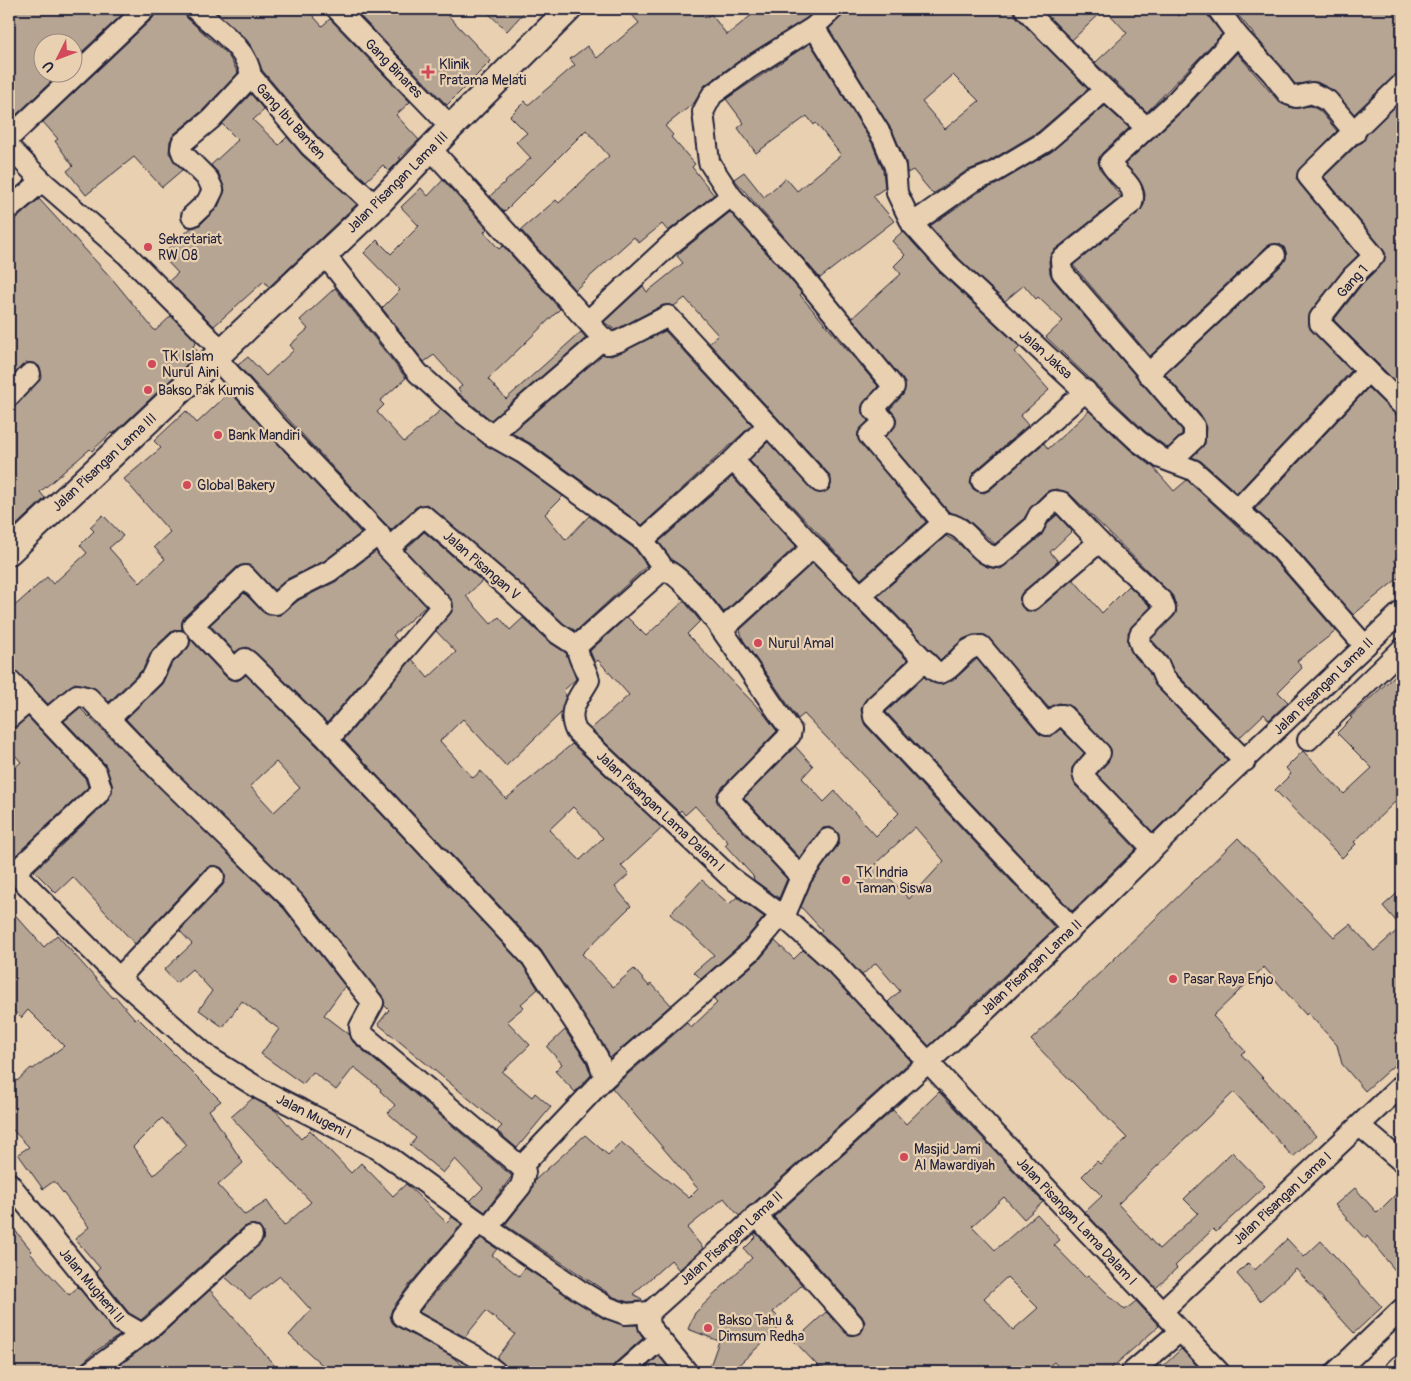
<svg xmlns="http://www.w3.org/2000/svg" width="1411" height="1381" font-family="Pangolin,sans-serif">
  <rect width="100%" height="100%" fill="#e8d0b1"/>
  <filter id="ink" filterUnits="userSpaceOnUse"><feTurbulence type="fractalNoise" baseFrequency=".02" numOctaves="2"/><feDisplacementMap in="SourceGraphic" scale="10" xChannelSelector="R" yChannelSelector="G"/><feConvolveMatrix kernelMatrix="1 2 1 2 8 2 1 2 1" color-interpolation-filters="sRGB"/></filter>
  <g filter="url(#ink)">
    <g fill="#b7a593" stroke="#22223b" fill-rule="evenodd">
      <path d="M9,9H128L72,61V42H42V72H61L9,122Z"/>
      <path d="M157,9H183L187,18L228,55L238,73L203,110L174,134L170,141L169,153L182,170L162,187L134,157L86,195L67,171L73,166L55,141L58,139L43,122L153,18Z"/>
      <path d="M213,9H307L322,26L330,19L410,102L396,115L419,140L399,158L401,159L389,171L383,165L366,181L319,138L262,70L254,51L247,40Z"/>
      <path d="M353,9H442L491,61L447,105Z"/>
      <path d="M484,9H527L507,31Z"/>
      <path d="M627,9H697L705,18L711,14L727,35L759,9H816L807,18L743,58L705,85L694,103L665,126L673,135L671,137L695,164L692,167L714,195L668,231L662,224L639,243L634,237L575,290L521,230L556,200L559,203L609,156L586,130L504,212L490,196L531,158L516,142L527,133L510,116L525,101L528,105L575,65L570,59L587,46L597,58L639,23Z"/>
      <path d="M845,9H1013L1017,17L1088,89L1038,132L986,163L966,171L933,194L913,170L907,173L906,162L893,132L829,29L841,17ZM953,75L979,101L945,129L922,102Z"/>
      <path d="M1041,9H1172L1179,16L1187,9H1206L1208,16L1222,34L1147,112L1095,63L1127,33L1105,9L1072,40Z"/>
      <path d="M1233,9H1402V72L1394,76L1354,114L1333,90L1317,82L1295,84Z"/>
      <path d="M810,43L872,143L883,170L885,188L873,196L894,221L820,278L734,179L744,172L764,197L786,178L797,191L841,155L816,123L814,125L807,116L756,153L738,128L744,123L726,99Z"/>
      <path d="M1237,53L1279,102L1292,108L1311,106L1320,111L1337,131L1300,168L1296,178L1358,255L1344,269L1311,311L1308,318L1312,331L1351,371L1237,493L1201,461L1192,457L1205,444L1206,425L1203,418L1165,374L1283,264L1286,258L1284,247L1278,244L1267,246L1150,356L1073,265L1139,212L1144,205L1145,194L1142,185L1125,164L1186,108Z"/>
      <path d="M251,94L264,110L253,120L279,145L287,137L302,155L357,204L269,287L264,281L214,326L169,281L178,273L161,255L191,228L200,225L218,207L225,190L219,174L211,165L238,140L222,124Z"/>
      <path d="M1402,100V388L1334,320L1362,284L1382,264L1386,254L1324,177L1357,145L1363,142L1366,135Z"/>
      <path d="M1105,106L1129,128L1102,153L1098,162L1103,173L1121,197L1053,251L1049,261L1050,273L1053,280L1182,430V434L1168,448L1146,432L1046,337L1063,321L1038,297L1036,299L1024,285L1005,301L956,256L930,226L979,192L997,184L1051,152Z"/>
      <path d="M443,180L487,229L484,232L499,249L503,246L560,309L488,379L506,399L581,332L586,338L491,420L459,394L461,393L458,389L462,386L434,355L424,362L382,308L400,290L364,253L377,240L391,254L419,226L401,207L421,188L428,196Z"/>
      <path d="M39,199L114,281L155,331L171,316L197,342L193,346L199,353L113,434L112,432L92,451L90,449L40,492L45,498L9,532V408L18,404L42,376L39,366L27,363L9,379V221L17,218Z"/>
      <path d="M730,212L787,276L802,293L800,295L878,386L862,406V413L868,421L858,432V439L926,522L861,579L749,460L768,442L812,490L823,493L831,485L829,474L709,343L718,335L685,298L674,306L663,305L615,330L604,322L643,286L647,292L683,263L677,256L683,250Z"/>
      <path d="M903,231L940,273L1020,347L1015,352L1049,390L1020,416L1028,425L974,472L970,483L973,489L984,493L990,490L1044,443L1048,449L1089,411L1130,450L1153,467L1174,491L1187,480L1272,558L1336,631L1297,661L1302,668L1278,692L1288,702L1269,720L1264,714L1239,738L1174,671L1168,658L1151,639L1176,612L1173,596L1069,493L1056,489L1046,492L1031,507L1023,520L995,544L967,519L949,512L885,437L896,424V418L890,409L903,395L905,384L852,318L901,274L894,266L905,255L892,241Z"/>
      <path d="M335,288L406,378L380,401L384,405L377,412L404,442L441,410L484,444L517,463L563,496L545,514L566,540L589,516L635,549L647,566L576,631L564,624L431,507L426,504L416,507L391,530L238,365L248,357L266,376L294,350L290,345L308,329L300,320Z"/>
      <path d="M665,331L752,425L642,525L530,443L512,433L603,354L611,356L622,352Z"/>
      <path d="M1368,388L1394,413L1402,417V552L1394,560L1402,570V575L1353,615L1290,542L1255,509Z"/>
      <path d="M230,392L361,533L324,561L287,579L274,590L249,565L237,567L185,616L182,622V630L171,632L153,649L143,669L109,702L92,687L75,683L48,704L18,672L9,668V611L47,577L53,584L87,553L80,545L94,531L90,527L103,515L123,536L109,548L140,583L165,559L154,547L170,532L124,479L161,448L154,441L186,411L197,423Z"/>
      <path d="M732,477L796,546L724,612L701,584L684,568L672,560L659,542Z"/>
      <path d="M1057,515L1072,531L1050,552L1058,561L1020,596L1022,607L1028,611L1038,609L1073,579L1102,613L1129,586L1151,607L1128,632L1130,650L1149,672L1156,686L1227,760L1153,832L1097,774L1109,761L1111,749L1072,707L1059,703L1049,708L985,635H973L963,639L940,660L878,596L946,536L958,543L978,562L988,567L1001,569L1041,536L1049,522Z"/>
      <path d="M424,532L482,581L466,596L491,624L499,617L510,630L523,618L549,642L566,653L576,679L563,691L566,695L561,713L506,766L463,719L440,741L473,778L481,771L506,799L572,744L662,828L621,866L629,874L615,887L631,906L582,954L613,987L634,969L649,986L651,983L671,1005L610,1058L541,950L344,740L412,659L428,678L456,652L436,631L451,613L453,602L405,550ZM573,807L603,838L580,860L549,830Z"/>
      <path d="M376,551L426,606L393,635L397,640L327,723L256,653L247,647L235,652L210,625L244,593L262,611L268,615H280L299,600L337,581Z"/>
      <path d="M813,563L907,660L864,702L861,710L865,725L1055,928L929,1046L888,1002L900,991L876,963L862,975L819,933L822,930L801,907L811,883L838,845L839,834L830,827L823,828L800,858L744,798L795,746L813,766L802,778L824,802L835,791L876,836L899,813L804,714L798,719L743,640L740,630ZM915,827L944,861L909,899L876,863Z"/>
      <path d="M684,601L700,621L687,634L764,714L777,731L720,790L716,800L787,879L779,898L754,880L753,876L725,845L728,842L695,806L685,815L681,810L679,812L591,729L629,695L598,660L595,663L590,651L627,617L646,636Z"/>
      <path d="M191,640L227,678L237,681L246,675L319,748L523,965L538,989L521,1004L524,1007L507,1021L530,1045L502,1072L532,1097L535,1093L551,1107L517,1148L497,1131L502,1126L378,1024L389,1010L384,1005L382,996L302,894L176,772L126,719L162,684L171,665L187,649ZM276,762L300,788L274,812L250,786Z"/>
      <path d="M977,659L1038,733L1049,737L1060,729L1084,753L1072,768L1075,785L1136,849L1072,911L886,712L924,677L933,683L943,684L957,677Z"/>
      <path d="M1402,669V795L1354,842L1356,844L1342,858L1275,790L1291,774L1286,768L1303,751L1344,794L1372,768L1337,733L1352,718L1350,717Z"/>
      <path d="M80,708L284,909L345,986L324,1015L349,1034L353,1042L512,1176L485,1212L470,1201L483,1188L455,1159L443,1173L410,1145L416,1138L388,1113L395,1105L380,1091L381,1089L354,1067L336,1090L313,1072L303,1084L261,1054L279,1029L242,1001L223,1027L199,1010L212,991L192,969L176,983L164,970L192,944L180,931L223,885L225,874L222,868L211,866L205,869L135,944L73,877L56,893L34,871L106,803L112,793V784L105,764L64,721Z"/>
      <path d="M28,717L85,778L88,787L14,857L9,855V773L21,762L9,748V730L16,727Z"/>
      <path d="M1238,838L1334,937L1350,924L1374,951L1401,927L1383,906L1402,889V1026L1394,1033L1402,1043V1058L1365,1091L1342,1064L1337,1045L1308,1013L1306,1015L1264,967L1213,1016L1245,1051L1241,1054L1316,1136L1293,1157L1234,1092L1118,1204L1159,1249L1198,1213L1184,1199L1232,1152L1265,1186L1216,1232L1213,1229L1175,1266L1177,1268L1156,1288L1085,1212L1102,1196L1082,1176L1097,1161L1100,1164L1127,1138L1031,1040Z"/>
      <path d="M702,880L729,904L737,897L764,917L742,943L701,979L694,972L714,955L670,914Z"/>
      <path d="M9,908L44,947L57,935L113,998L115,996L135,1019L137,1017L221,1101L209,1110L243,1163L218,1185L245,1215L267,1201L284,1226L311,1202L231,1117L253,1098L276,1111L301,1139L310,1130L351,1173L361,1163L393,1196L406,1184L447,1223L452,1217L462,1224L410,1284L392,1309L390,1316L396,1326L451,1356L471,1372H330L289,1335L311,1310L280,1276L250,1299L225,1277L263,1240V1233L255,1225L244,1227L141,1320L129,1313L96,1272L100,1268L75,1239L89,1227L54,1181L43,1189L18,1154L29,1147L9,1126V1072L17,1081L31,1068L33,1069L64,1046L28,1010L21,1018L9,1006ZM162,1118L187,1145L154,1175L133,1147Z"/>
      <path d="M775,941L794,959L803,950L827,971L911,1061L739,1216L724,1198L687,1228L703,1248L679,1270L671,1260L633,1294L642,1299L641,1301L628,1302L614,1297L505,1225L530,1193L535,1180L585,1135L608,1155L621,1142L689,1198L698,1189L612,1088L687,1023L691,1028L717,1003L713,999L759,960Z"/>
      <path d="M565,1030L586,1061L591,1075L575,1092L555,1071L562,1064L547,1047Z"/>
      <path d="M939,1092L1043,1202L1024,1219L1004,1197L972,1226L995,1250L1037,1214L1060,1240L1054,1245L1085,1277L1088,1275L1125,1310L1136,1301L1159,1326L1107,1372H1063L1054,1362L1042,1372H830L822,1367L820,1368L794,1341L826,1312L850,1335L860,1333L865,1322L862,1316L774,1217L893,1110L906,1124ZM1007,1277L1038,1308L1013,1330L984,1298Z"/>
      <path d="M1355,1188L1377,1213L1402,1188V1279L1367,1236L1365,1239L1335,1205Z"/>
      <path d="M9,1223L32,1251L30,1253L69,1295L78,1287L112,1329L120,1335L96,1351L72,1372H9Z"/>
      <path d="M756,1233L802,1285L773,1312L784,1323L731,1372H708L719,1341L688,1329L695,1313L752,1258L744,1249L756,1237L754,1234Z"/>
      <path d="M481,1238L497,1249L492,1255L519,1276L525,1268L603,1318L622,1325H637L643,1338L615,1363L611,1372H508L507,1367L497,1358L515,1334L486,1311L465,1337L419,1312Z"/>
      <path d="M1287,1239L1304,1257L1321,1241L1382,1307L1354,1333L1296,1269L1260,1301L1237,1274L1248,1263L1255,1270Z"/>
      <path d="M210,1290L280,1372H115L113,1370L161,1335Z"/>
      <path d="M1181,1349L1203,1372H1157Z"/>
      <path d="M659,1356L672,1372H641Z"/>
    </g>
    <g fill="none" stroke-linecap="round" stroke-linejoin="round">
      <defs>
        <g id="minor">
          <path d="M195,9C214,27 248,48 251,76L310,146L376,206"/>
          <path d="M337,9L451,127"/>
          <path d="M833,9L814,27L883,138L895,167L897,193L912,224L948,264L1138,441L1161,458L1193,470L1256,526L1281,550L1365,646"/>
          <path d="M1025,9L1105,90L1147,128"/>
          <path d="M814,27L749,68L712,95L703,112L709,162L731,196L796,268L894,387L873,409L885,421L869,436L943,523L861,595"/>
          <path d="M1237,35L1272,73L1288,94L1296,97L1312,93L1328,101L1355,133"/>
          <path d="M1402,84L1308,176L1374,256L1353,276L1320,318V323L1402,405"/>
          <path d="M9,138L145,9"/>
          <path d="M9,147L42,181L127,255L223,352"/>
          <path d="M431,149L608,344L619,341L668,316L768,425L733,460L643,540"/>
          <path d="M9,209L42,181"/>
          <path d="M192,216L207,202L213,190L208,179L183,154L181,149L182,143L211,119L251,76"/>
          <path d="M912,224L973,181L991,174L1045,142L1105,90"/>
          <path d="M324,254L418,373L459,410L491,435L523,453L643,540L660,563L658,574L577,646C577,659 586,667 589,680C579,698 566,710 576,731L729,876L784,917L835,963L1219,1372"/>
          <path d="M588,321L672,243L731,196"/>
          <path d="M216,358L273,422L379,534L388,549L442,606L328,740L532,958L597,1056L605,1078"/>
          <path d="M1148,374L1275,255"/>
          <path d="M9,396L30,374"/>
          <path d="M768,425L820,482"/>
          <path d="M491,435L604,338"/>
          <path d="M733,460L813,547L934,670L939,673C956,670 962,646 981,646L1047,725L1059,715H1063L1100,753L1083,772L1084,777L1153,849"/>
          <path d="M1172,460L1194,439V426L1062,272L1061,260L1132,203C1138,184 1116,177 1110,162L1177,100L1237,35L1218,9"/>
          <path d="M982,481L1086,391"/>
          <path d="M1238,509L1368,371"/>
          <path d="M943,523C970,524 976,557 998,557L1033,527L1039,515L1054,501L1061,502L1099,542L1162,601L1165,609L1140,634L1139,640L1141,646L1159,666L1164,678L1245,761"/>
          <path d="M388,549L424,516L515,594L557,633L577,646"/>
          <path d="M661,568C697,578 763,696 791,730L790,735L728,798L801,877L784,917"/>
          <path d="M1031,600L1099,542"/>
          <path d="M722,630L813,547"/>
          <path d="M925,660L876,705L873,709L874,717L1072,928"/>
          <path d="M9,680L96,772L101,788L98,794L14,873"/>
          <path d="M9,718L28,702"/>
          <path d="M109,719L153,676L161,658L179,641"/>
          <path d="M47,720L77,695L89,698L168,780L293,901L373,1003L360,1027L361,1033L521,1167"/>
          <path d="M328,740L249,662L245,659L235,669L193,625L245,576L270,603L276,604L292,590L330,571L379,534"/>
          <path d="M1308,740L1402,649"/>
          <path d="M9,867L124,983L210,1058L260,1089L378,1149L479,1222L579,1290L609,1308L626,1314L650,1312"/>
          <path d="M801,877L828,839"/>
          <path d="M119,978L214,877"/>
          <path d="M1360,1126L1402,1162"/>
          <path d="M9,1183L121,1322L140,1333"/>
          <path d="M756,1215L853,1324"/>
          <path d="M479,1222C453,1254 424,1282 402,1316L475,1356L496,1372"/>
          <path d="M487,1228L521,1186L525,1172L521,1167L605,1078L751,951L781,915"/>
          <path d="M1162,1311L1402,1085"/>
          <path d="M90,1372L153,1326L252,1236"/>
          <path d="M623,1372L659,1340"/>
          <path d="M687,1372L649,1326L648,1318L650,1312L985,1011L1093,908L1223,780L1402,611"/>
          <path d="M1132,1372L1179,1332"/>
          <path d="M1336,1372L1402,1309"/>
        </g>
        <path id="tertiary" d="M9,552L376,206L451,127L569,9"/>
        <path id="secondary" d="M1399,1372L1402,1369"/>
      </defs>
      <use href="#minor" stroke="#22223b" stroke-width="24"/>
      <use href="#tertiary" stroke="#22223b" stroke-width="29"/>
      <use href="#secondary" stroke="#22223b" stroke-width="31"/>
      <use href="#minor" stroke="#e8d0b1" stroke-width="20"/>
      <use href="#tertiary" stroke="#e8d0b1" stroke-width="25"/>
      <use href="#secondary" stroke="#e8d0b1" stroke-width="28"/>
    </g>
  </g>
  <g fill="#d1495b" stroke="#e8d0b1" stroke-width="2">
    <path d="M425.5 64.5h5v5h5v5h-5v5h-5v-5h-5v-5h5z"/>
    <circle cx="148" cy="247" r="5"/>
    <circle cx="152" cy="364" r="5"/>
    <circle cx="148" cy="390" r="5"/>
    <circle cx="218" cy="435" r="5"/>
    <circle cx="187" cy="485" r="5"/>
    <circle cx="758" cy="643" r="5"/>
    <circle cx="846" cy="880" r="5"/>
    <circle cx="1173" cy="979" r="5"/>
    <circle cx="904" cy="1157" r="5"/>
    <circle cx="708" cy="1328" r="5"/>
  </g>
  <g text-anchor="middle" stroke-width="4.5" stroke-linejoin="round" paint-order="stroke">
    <g font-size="14" fill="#22223b" stroke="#e8d0b1" text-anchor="start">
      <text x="439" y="69">Klinik<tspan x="439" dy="16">Pratama Melati</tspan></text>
      <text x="158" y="244">Sekretariat<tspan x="158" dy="16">RW 08</tspan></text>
      <text x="162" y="361">TK Islam<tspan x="162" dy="16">Nurul Aini</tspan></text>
      <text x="158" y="395">Bakso Pak Kumis</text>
      <text x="228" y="440">Bank Mandiri</text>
      <text x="197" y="490">Global Bakery</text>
      <text x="768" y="648">Nurul Amal</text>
      <text x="856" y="877">TK Indria<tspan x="856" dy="16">Taman Siswa</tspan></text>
      <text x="1183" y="984">Pasar Raya Enjo</text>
      <text x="914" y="1154">Masjid Jami<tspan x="914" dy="16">Al Mawardiyah</tspan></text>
      <text x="718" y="1325">Bakso Tahu &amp;<tspan x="718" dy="16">Dimsum Redha</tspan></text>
    </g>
    <g font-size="14" fill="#22223b" stroke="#e8d0b1">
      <text transform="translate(394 68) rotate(46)" y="5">Gang Binares</text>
      <text transform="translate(291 121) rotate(48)" y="5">Gang Ibu Banten</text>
      <text transform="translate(397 182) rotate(-45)" y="5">Jalan Pisangan Lama III</text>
      <text transform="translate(1352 281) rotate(-48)" y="5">Gang 1</text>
      <text transform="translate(1046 354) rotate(42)" y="5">Jalan Jaksa</text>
      <text transform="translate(104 462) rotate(-43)" y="5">Jalan Pisangan Lama III</text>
      <text transform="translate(482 565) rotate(41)" y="5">Jalan Pisangan V</text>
      <text transform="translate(1323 686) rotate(-44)" y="5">Jalan Pisangan Lama II</text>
      <text transform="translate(661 811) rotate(43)" y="5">Jalan Pisangan Lama Dalam I</text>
      <text transform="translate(1031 967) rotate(-43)" y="5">Jalan Pisangan Lama II</text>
      <text transform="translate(314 1116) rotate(27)" y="5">Jalan Mugeni I</text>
      <text transform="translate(1282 1198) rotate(-43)" y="5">Jalan Pisangan Lama I</text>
      <text transform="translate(1077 1221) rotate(47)" y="5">Jalan Pisangan Lama Dalam I</text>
      <text transform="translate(731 1238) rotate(-42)" y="5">Jalan Pisangan Lama II</text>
      <text transform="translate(92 1285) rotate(50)" y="5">Jalan Mugheni II</text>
    </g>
  </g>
  <rect width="1411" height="1381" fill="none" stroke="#e8d0b1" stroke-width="30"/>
  <rect x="15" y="15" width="1381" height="1351" fill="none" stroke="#22223b" stroke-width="2" filter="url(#ink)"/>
  <g transform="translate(58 58) rotate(228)"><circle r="24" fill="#e8d0b1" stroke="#998a82"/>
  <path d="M0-4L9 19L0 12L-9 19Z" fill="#d1495b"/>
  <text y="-8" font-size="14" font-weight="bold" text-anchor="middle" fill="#22223b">U</text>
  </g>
</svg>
